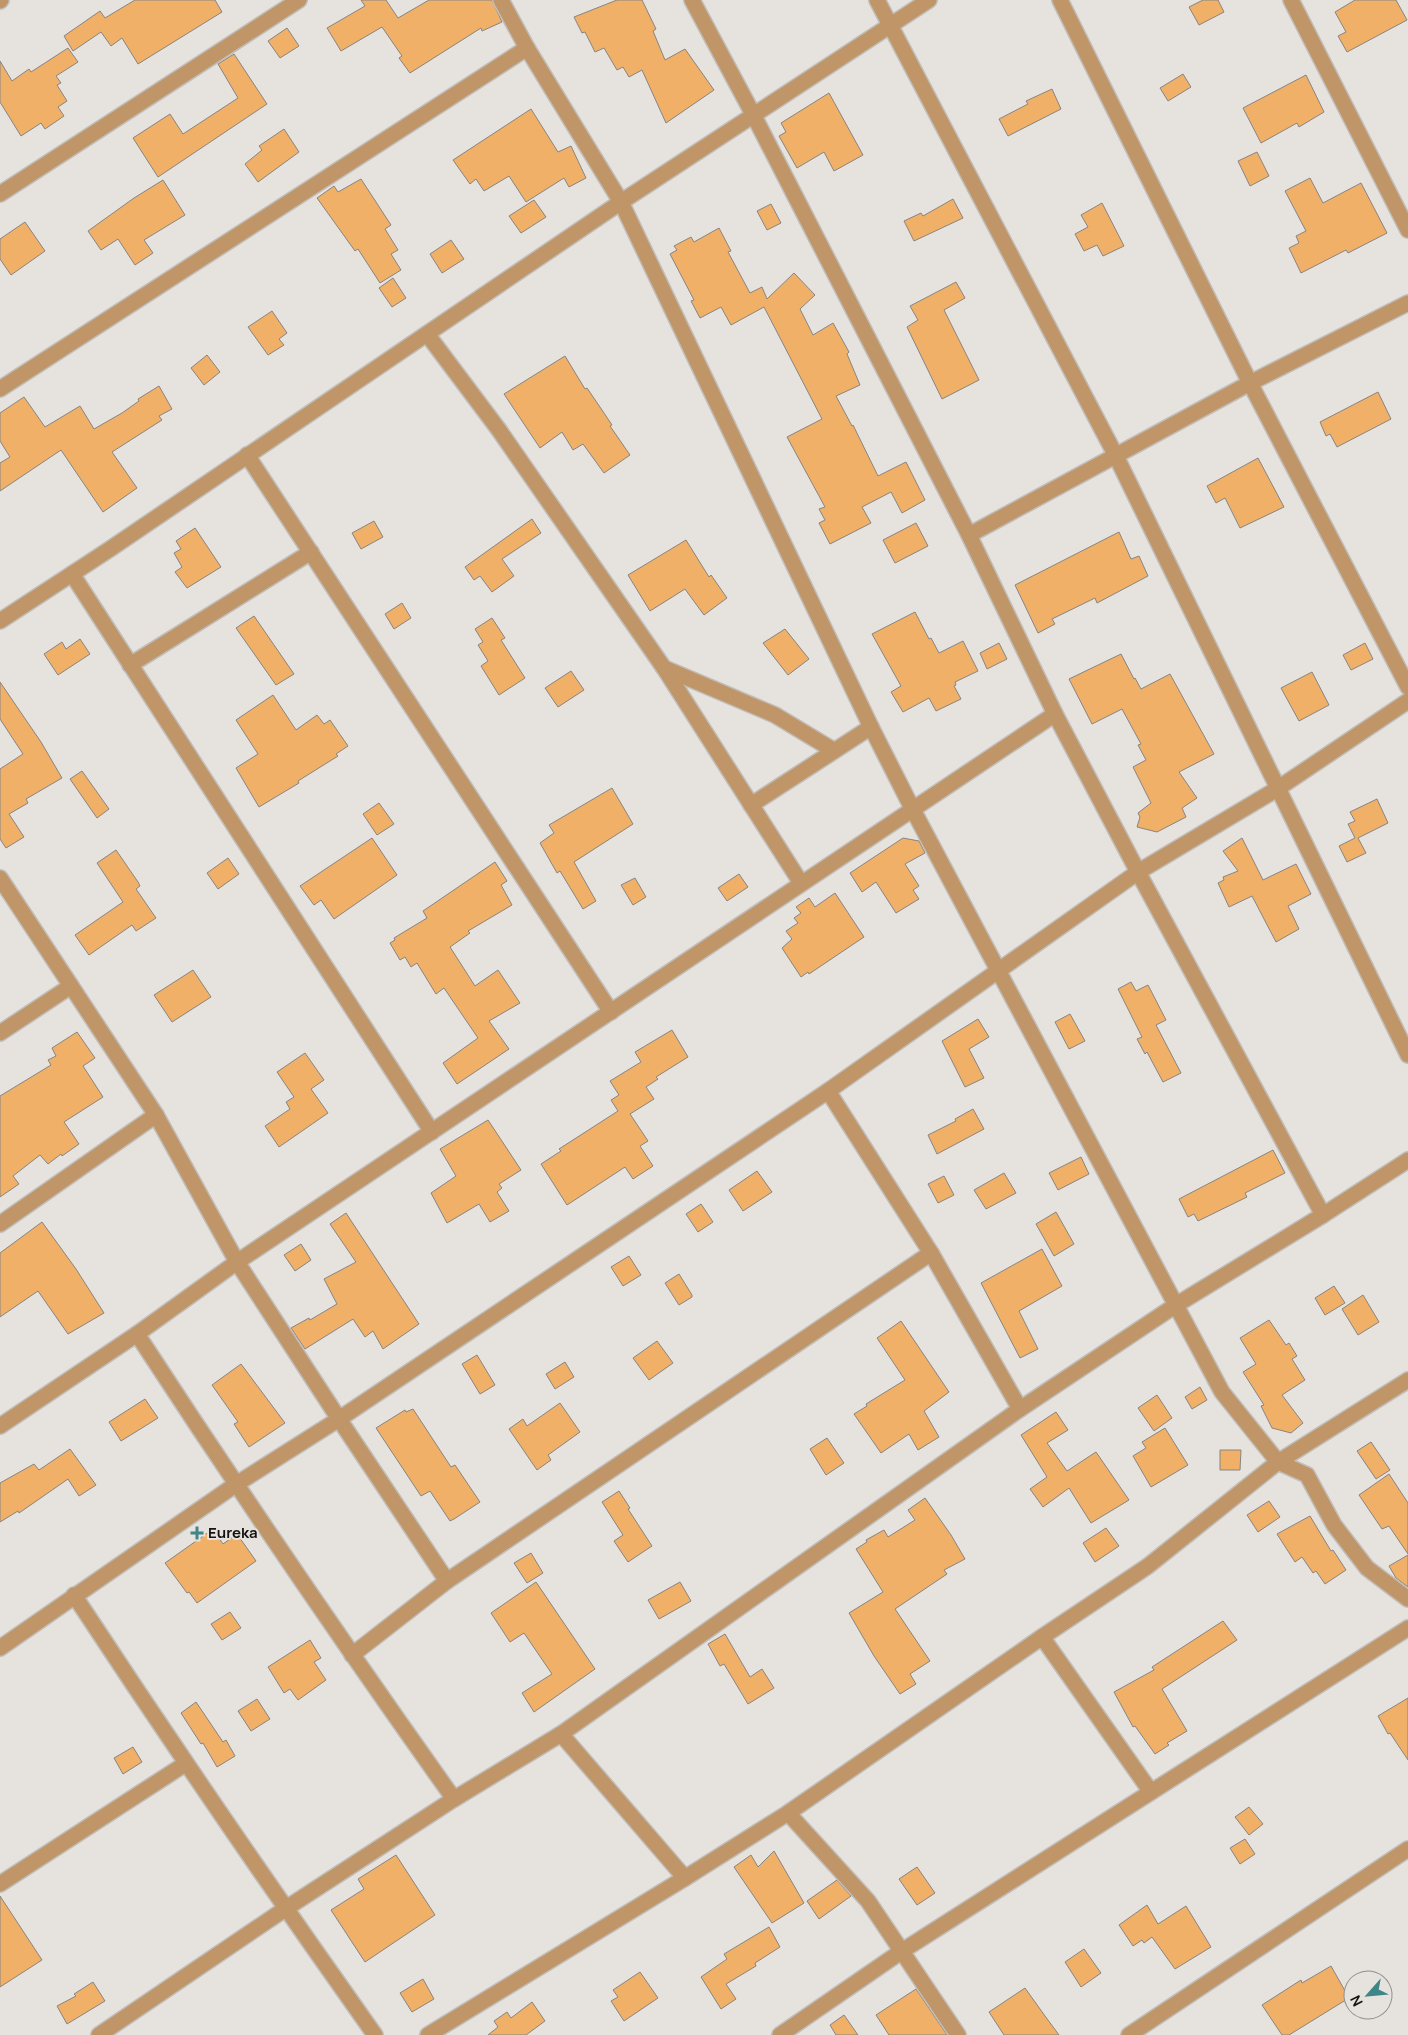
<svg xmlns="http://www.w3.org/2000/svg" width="1408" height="2035" font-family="Manrope,sans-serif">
  <rect width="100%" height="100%" fill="#e6e2de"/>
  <g fill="#f1b067" stroke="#888481">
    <path d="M135,0H215L222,12L138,64L122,38L111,46L101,32L73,51L64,36L100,11L105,18Z"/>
    <path d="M361,0H386L398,18L429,0H492L502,22L482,31L481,28L410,73L399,58L402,56L382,27L341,51L327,28L365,6Z"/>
    <path d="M617,0H642L656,29L653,31L665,60L685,49L714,90L666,123L642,70L629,77L623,67L617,70L604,48L595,52L585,32L582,33L574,17Z"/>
    <path d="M1203,0H1218L1224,12L1199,25L1189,7Z"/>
    <path d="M1355,0H1396L1407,20L1347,52L1338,36L1346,32L1335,12Z"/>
    <path d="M287,28L299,46L280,58L268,41Z"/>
    <path d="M68,48L78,62L56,76L61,83L57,85L67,101L58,107L64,116L45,129L41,123L21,136L0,102V61L12,81L29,69L31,72Z"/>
    <path d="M234,54L267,104L158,177L133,138L170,114L183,134L238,98L218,64Z"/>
    <path d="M1183,74L1191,87L1168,101L1160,88Z"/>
    <path d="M1306,75L1324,112L1299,127L1297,123L1261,143L1243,108Z"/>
    <path d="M1052,89L1061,109L1008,136L999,119L1028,104L1026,101Z"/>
    <path d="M829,93L863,155L834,171L824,152L797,168L779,136L786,132L781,123Z"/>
    <path d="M531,109L558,152L571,146L586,178L569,187L564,178L526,202L509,176L484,191L476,179L470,184L453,160Z"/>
    <path d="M284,129L299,152L258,182L245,164L262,150L259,146Z"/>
    <path d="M1257,152L1269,176L1250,186L1238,161Z"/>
    <path d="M1310,178L1323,203L1361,183L1387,233L1348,253L1346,250L1301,273L1289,248L1299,243L1296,236L1306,231L1285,191Z"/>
    <path d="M361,179L391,225L385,229L398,250L391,254L401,270L380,283L358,249L355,251L317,198L334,186L338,192Z"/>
    <path d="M163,180L185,215L144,240L153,253L135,265L118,239L101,250L88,231L134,198Z"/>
    <path d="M953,199L963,218L914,241L904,221L921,213L923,216Z"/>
    <path d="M534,200L546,217L521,233L509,216Z"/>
    <path d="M1102,203L1124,246L1103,256L1097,245L1084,251L1075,234L1088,227L1081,215Z"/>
    <path d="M771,204L781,223L767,230L757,211Z"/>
    <path d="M25,222L45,251L11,275L0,259V239Z"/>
    <path d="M719,228L731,251L728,252L750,293L762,287L767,299L794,273L815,295L800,309L813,335L833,323L849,352L847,354L860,385L836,396L852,426L853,425L878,476L906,462L925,500L902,513L891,492L862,507L871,523L830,544L819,523L825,520L819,509L825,507L787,437L822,419L764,307L731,325L721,307L700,318L691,301L694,300L670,254L677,250L674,246L691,237L694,242Z"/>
    <path d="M451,240L464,259L442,273L430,254Z"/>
    <path d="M393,278L406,298L392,307L379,288Z"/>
    <path d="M956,282L965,298L944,310L979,380L942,399L907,327L918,320L910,306Z"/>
    <path d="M272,311L287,333L279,339L284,345L268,355L248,327Z"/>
    <path d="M207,355L220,372L204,385L191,368Z"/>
    <path d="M565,356L585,389L587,388L604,413L612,425L610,426L630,455L604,473L583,444L573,450L562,432L540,448L504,394Z"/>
    <path d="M159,386L172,409L159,416L162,420L112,452L137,488L103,512L61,450L0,491V463L10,457L0,441V413L24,397L45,427L80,406L94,429L122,413L139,401L138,399Z"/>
    <path d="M1378,392L1391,419L1337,447L1330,434L1326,436L1320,422Z"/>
    <path d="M1258,458L1284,507L1240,528L1225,498L1216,503L1207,486Z"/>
    <path d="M532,519L541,533L502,559L514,576L492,592L480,576L474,580L465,567Z"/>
    <path d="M374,521L383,537L361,549L352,533Z"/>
    <path d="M916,523L928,546L895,563L883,540Z"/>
    <path d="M195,528L221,567L187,588L175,572L182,567L174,553L181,549L176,541Z"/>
    <path d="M1119,532L1131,559L1139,556L1148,576L1097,603L1095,598L1052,619L1055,624L1038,633L1015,585Z"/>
    <path d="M686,540L709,577L711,575L727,598L704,615L685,589L650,611L628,575Z"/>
    <path d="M402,603L411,618L394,629L385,614Z"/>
    <path d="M915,612L929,639L931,638L939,653L963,641L978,671L955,682L956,685L954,686L961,699L936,711L929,698L903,712L891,692L901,686L872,634Z"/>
    <path d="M254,616L294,674L276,685L236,628Z"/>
    <path d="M492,618L505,638L501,640L525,678L499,695L481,666L488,661L478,645L483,642L475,629Z"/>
    <path d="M785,629L809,659L788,675L763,643Z"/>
    <path d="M80,639L90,654L58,675L44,654L62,642L66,649Z"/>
    <path d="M999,643L1007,659L987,669L980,653Z"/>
    <path d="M1365,643L1373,659L1351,670L1343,655Z"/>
    <path d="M1121,654L1134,679L1135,678L1141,689L1170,674L1214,754L1179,772L1197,798L1182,808L1186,817L1157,832L1137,827L1140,817L1138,813L1151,803L1133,767L1146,760L1138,745L1141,744L1122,709L1092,724L1069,679Z"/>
    <path d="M571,671L584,690L558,707L545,688Z"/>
    <path d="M1312,672L1329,705L1299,721L1281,688Z"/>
    <path d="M0,682L41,742L62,778L26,799L28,803L9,814L24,837L6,848L0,839V769L23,754L0,719Z"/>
    <path d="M273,695L296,730L317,715L324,724L330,720L348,746L336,754L338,756L298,781L299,783L259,807L236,768L258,754L236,720Z"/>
    <path d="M82,771L109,809L97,818L70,779Z"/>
    <path d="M612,788L633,824L574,862L596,901L583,909L560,871L557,873L540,843L554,833L549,825Z"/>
    <path d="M1377,799L1388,823L1358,838L1366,853L1347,862L1339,846L1355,838L1348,824L1355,821L1350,812Z"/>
    <path d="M379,803L394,824L377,835L363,814Z"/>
    <path d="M372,838L397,875L334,919L321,900L314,905L300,886Z"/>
    <path d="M903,838L919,841L925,853L905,864L919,886L913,890L919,899L896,913L876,882L862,892L850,873Z"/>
    <path d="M1242,838L1263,880L1296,864L1311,894L1288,906L1299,929L1276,942L1252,896L1229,907L1218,883L1224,880L1223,877L1238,871L1223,851Z"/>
    <path d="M116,850L138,882L140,886L136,889L156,918L136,931L132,925L89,955L75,935L123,902L97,863Z"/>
    <path d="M228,858L239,874L218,889L207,873Z"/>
    <path d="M495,862L507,881L501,885L512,905L468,931L470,933L450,947L475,986L498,970L520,1003L489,1021L509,1049L457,1084L443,1063L478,1038L444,988L436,994L417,963L411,967L405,957L400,960L390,943L395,940L394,938L427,918L423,911Z"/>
    <path d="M739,874L748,887L727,901L718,888Z"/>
    <path d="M635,878L646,897L633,905L621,885Z"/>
    <path d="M835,893L864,937L809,974L808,972L801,977L782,948L792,939L786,931L798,923L794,918L801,913L796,907L809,898L815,907Z"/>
    <path d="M193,970L211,997L172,1022L154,995Z"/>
    <path d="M1131,982L1136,991L1148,985L1166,1020L1156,1025L1181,1073L1163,1082L1147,1052L1145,1054L1137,1039L1142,1037L1118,989Z"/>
    <path d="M1070,1014L1085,1041L1069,1049L1055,1022Z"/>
    <path d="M978,1019L989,1037L969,1049L984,1078L965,1087L942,1041Z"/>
    <path d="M672,1030L688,1057L656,1077L658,1079L646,1087L654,1099L630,1114L648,1141L640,1146L653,1166L633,1179L625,1167L567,1205L541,1164L561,1151L559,1149L618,1111L611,1100L619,1095L610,1081L641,1062L635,1052Z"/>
    <path d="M77,1032L95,1058L83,1066L103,1097L64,1122L79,1144L62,1156L61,1154L48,1164L40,1155L13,1176L19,1184L0,1197V1096L51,1065L48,1060L56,1056L52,1048Z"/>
    <path d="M305,1053L324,1080L311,1089L328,1113L279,1147L265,1126L290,1109L286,1102L294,1097L277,1072Z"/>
    <path d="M973,1109L984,1129L937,1154L928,1135L956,1121L955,1119Z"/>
    <path d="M488,1120L521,1170L499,1184L502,1188L497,1192L509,1211L490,1222L479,1204L447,1223L431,1193L456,1176L440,1149Z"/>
    <path d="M1273,1150L1285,1173L1245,1193L1247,1197L1198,1221L1194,1214L1188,1217L1179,1199Z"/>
    <path d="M1081,1157L1089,1174L1058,1190L1049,1173Z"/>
    <path d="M757,1171L772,1192L743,1211L729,1190Z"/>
    <path d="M1004,1173L1016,1193L986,1209L974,1190Z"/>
    <path d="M944,1176L954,1195L938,1203L928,1184Z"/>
    <path d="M701,1204L713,1222L698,1232L686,1214Z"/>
    <path d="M1056,1212L1074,1244L1054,1256L1036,1224Z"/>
    <path d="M346,1213L419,1324L383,1349L373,1331L365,1337L353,1319L305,1349L291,1328L309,1318L310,1320L337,1304L324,1279L356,1262L330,1224Z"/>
    <path d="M42,1222L76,1269L104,1313L68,1334L38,1291L0,1317V1253Z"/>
    <path d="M301,1244L311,1260L295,1271L284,1255Z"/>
    <path d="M1042,1249L1062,1286L1019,1311L1038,1349L1020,1358L981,1283Z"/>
    <path d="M629,1256L641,1275L623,1286L611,1267Z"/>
    <path d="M679,1274L692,1295V1297L679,1305L665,1283Z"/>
    <path d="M1334,1286L1345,1303L1325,1315L1315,1298Z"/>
    <path d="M1363,1295L1379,1322L1358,1335L1342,1309Z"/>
    <path d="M1269,1320L1286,1345L1289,1343L1297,1356L1292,1359L1305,1380L1282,1395L1303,1423L1291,1433L1272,1428L1261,1406L1264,1405L1243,1372L1256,1364L1240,1338Z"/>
    <path d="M901,1321L949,1392L924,1411L939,1437L918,1450L909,1434L881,1453L854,1414L867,1406L866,1404L905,1380L877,1338Z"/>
    <path d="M657,1341L673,1363L649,1380L633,1358Z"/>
    <path d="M477,1355L495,1385L480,1394L462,1364Z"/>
    <path d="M565,1362L574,1377L555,1389L546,1374Z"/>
    <path d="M241,1364L285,1423L249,1447L234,1424L238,1422L212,1385Z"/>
    <path d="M1200,1387L1207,1400L1192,1409L1185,1397Z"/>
    <path d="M1157,1395L1172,1418L1154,1431L1138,1408Z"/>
    <path d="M145,1399L158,1418L121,1441L109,1422Z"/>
    <path d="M560,1403L580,1432L548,1455L551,1460L537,1470L509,1429L523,1419L527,1426Z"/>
    <path d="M413,1409L451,1467L455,1465L480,1502L454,1519L450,1521L430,1491L421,1496L376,1428L405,1410L406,1412Z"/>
    <path d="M1056,1412L1068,1430L1047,1443L1067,1471L1096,1452L1129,1500L1091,1523L1069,1488L1043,1507L1030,1489L1047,1477L1021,1435Z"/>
    <path d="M1165,1428L1188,1465L1151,1487L1133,1456L1146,1448L1142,1442Z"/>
    <path d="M827,1438L844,1463L826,1475L810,1449Z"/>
    <path d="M1371,1442L1390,1470L1376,1479L1357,1451Z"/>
    <path d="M70,1449L96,1485L79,1496L68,1479L19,1513L18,1511L0,1522V1483L34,1464L39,1470Z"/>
    <path d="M1220,1450H1241L1240,1470H1220Z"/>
    <path d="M1389,1474L1408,1503V1554L1389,1526L1382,1529L1359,1495Z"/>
    <path d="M619,1491L630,1508L628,1509L652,1546L628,1562L614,1541L623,1535L602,1502Z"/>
    <path d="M925,1498L951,1535L965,1559L944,1570L947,1574L895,1609L930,1661L910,1674L916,1684L900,1694L874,1656L849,1613L883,1592L856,1549L867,1542L866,1540L884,1530L888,1537L915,1520L908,1510Z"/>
    <path d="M1269,1501L1280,1517L1258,1532L1247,1515Z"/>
    <path d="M1310,1516L1331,1551L1333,1550L1346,1570L1325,1584L1316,1571L1313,1573L1302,1557L1295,1562L1277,1534Z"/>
    <path d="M1106,1528L1119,1546L1095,1562L1083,1543Z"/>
    <path d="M213,1529L223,1544L237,1534L256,1561L197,1603L189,1592L187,1593L165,1563Z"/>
    <path d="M531,1553L543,1573L527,1583L514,1563Z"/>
    <path d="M1408,1555V1587L1396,1578L1389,1566Z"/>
    <path d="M536,1582L595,1669L534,1712L522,1693L552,1674L524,1633L510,1642L491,1613Z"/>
    <path d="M680,1582L691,1601L659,1619L648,1600Z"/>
    <path d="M230,1612L241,1628L222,1640L211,1624Z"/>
    <path d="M1223,1621L1237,1640L1162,1689L1187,1731L1167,1743L1169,1745L1155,1754L1135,1726L1133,1727L1114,1692L1154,1670L1152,1667Z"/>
    <path d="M725,1634L750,1677L762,1669L774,1688L748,1704L724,1664L720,1666L708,1644Z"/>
    <path d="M310,1640L321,1658L314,1662L326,1680L298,1700L290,1689L284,1693L268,1667Z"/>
    <path d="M1408,1698V1760L1390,1733L1388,1734L1378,1716Z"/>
    <path d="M257,1699L270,1719L251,1731L238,1711Z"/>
    <path d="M196,1702L223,1742L226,1740L235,1756L217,1767L203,1743L201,1744L181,1713Z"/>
    <path d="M133,1747L142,1762L123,1774L114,1758Z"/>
    <path d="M1249,1807L1263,1824L1249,1835L1235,1817Z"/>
    <path d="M1245,1839L1255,1854L1240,1864L1230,1848Z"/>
    <path d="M774,1851L804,1903L772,1923L734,1867L751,1855L758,1867Z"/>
    <path d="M396,1855L435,1915L365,1962L331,1910L364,1889L358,1879Z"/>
    <path d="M917,1867L935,1893L917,1905L899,1879Z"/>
    <path d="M837,1880L851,1896L819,1919L807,1901Z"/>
    <path d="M0,1896L42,1960L0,1987Z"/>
    <path d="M1147,1905L1158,1924L1186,1906L1211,1947L1175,1969L1152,1937L1144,1943L1142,1940L1133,1946L1119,1925Z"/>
    <path d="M769,1927L780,1947L755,1963L756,1966L726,1984L736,1999L721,2009L701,1977L727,1959L724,1954Z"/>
    <path d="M1084,1949L1101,1973L1081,1987L1065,1962Z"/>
    <path d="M1331,1966L1349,1998L1289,2035H1282L1262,2005L1301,1980L1302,1983Z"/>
    <path d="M640,1972L658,1998L624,2021L611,2001L618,1997L613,1990Z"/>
    <path d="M423,1979L434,1999L412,2012L400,1993Z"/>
    <path d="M93,1982L105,2001L67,2024L57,2006L76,1996L74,1994Z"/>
    <path d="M1025,1988L1045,2016L1059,2035H1004L989,2012Z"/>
    <path d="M916,1989L947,2035H889L876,2015Z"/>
    <path d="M532,2002L545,2021L526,2035H488L498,2027L494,2021L507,2012L511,2018Z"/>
    <path d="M844,2015L858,2035H836L830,2025Z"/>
  </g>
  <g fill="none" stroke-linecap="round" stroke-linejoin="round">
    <defs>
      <g id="street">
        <path d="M501,0L527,48L621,202L871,727L912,808L1222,1392L1278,1462L1307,1475L1334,1525L1367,1568L1408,1599"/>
        <path d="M692,0L754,116L969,535L1055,714L1138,872L1323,1215"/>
        <path d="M877,0L1116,456L1408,1055"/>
        <path d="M1060,0L1250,383L1408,687"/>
        <path d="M1291,0L1408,230"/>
        <path d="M0,1L1,0"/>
        <path d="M0,194L299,0"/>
        <path d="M427,334L499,430L664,668L801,883"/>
        <path d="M0,389L527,48"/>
        <path d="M247,455L611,1012"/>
        <path d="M969,535L1250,383L1408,303"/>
        <path d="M72,574L432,1132"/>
        <path d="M0,621L110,549L621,202L929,0"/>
        <path d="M130,665L311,552"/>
        <path d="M664,668L775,715L833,750"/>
        <path d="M751,805L871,727"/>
        <path d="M0,878L156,1115L237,1262L339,1419L447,1581"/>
        <path d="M0,1033L71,986"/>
        <path d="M828,1091L931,1253L1020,1409"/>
        <path d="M0,1224L156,1115"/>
        <path d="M137,1334C240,1492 345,1646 454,1799"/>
        <path d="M0,1426L137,1334L237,1262L1055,714"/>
        <path d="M74,1595C172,1744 272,1890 375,2035"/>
        <path d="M1042,1637L1151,1792"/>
        <path d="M0,1648L235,1485L339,1419L828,1091L1138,872L1277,789L1408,701"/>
        <path d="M352,1655L447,1581L931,1253"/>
        <path d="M561,1734L685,1878"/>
        <path d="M788,1813L868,1901L958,2035"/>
        <path d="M0,1884L185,1764"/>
        <path d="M99,2035L285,1909L454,1799L561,1734L1020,1409L1176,1305L1323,1215L1408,1160"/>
        <path d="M428,2035L685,1878L788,1813L1042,1637L1148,1566L1278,1462L1408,1380"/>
        <path d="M780,2035L902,1951L1408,1628"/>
        <path d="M1129,2035L1408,1849"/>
      </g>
    </defs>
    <use href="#street" stroke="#c0bdb9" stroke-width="18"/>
    <use href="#street" stroke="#c09567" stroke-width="15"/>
  </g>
  <path fill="#3e8687" stroke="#e6e2de" stroke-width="2" d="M194.5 1525.5h5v5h5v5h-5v5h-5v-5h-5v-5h5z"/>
  <g text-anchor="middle" stroke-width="4" stroke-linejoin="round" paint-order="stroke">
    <g font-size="15" font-weight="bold" fill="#151412" stroke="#e6e2de" text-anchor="start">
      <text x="208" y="1538">Eureka</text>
    </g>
  </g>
  <g transform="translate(1368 1995) rotate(243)"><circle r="24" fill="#e6e2de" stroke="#92908c"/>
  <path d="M0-4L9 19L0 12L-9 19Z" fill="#3e8687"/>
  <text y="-8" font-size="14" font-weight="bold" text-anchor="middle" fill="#151412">N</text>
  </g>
</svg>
